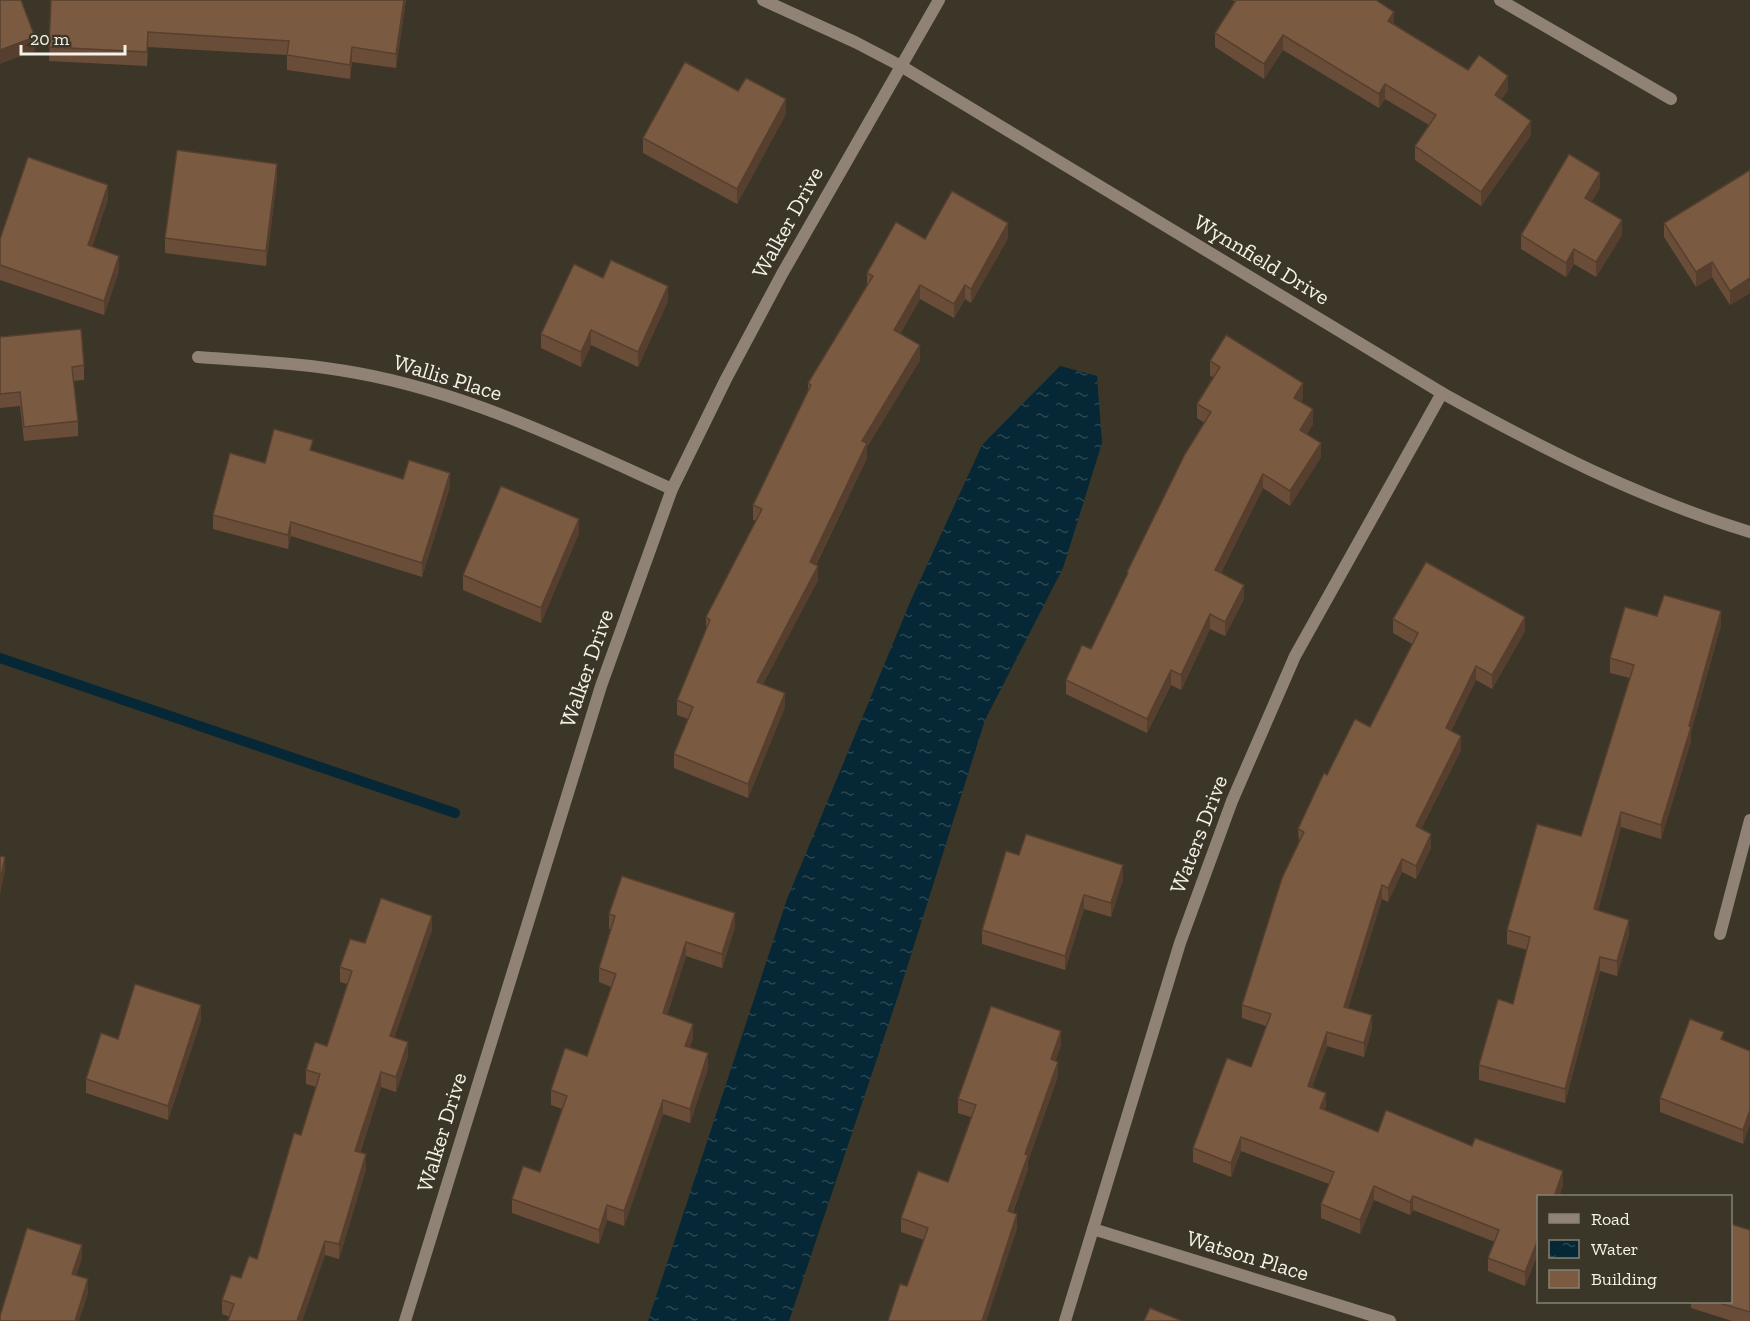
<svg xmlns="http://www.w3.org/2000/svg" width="1750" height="1321" font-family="'Zilla Slab',serif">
  <defs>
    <pattern id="water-ripples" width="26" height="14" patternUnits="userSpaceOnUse" patternTransform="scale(1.5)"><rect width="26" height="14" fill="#062735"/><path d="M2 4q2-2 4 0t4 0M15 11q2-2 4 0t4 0" fill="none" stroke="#2b4752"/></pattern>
  </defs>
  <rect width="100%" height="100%" fill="#3b3627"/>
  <path fill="url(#water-ripples)" d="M1060,366L1097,376L1102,443L1063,568L985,720L899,993L789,1321H648L787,899L911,600L982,445Z"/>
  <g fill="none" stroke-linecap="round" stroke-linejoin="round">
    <path stroke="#062735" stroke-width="10" d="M0,658L455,813"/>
    <g stroke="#908375" stroke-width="12">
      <path d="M763,0L855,42L901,66L1442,393C1541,448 1641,499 1750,532"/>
      <path d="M1500,0L1671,99"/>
      <path d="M198,357C251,361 304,363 357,373C468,393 570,443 672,489"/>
      <path d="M1720,934L1750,820"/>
      <path d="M1093,1229L1390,1321"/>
      <path d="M405,1321L601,686L672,489L726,379L782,274L939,0"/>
      <path d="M1065,1321L1180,943L1232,801L1295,656L1442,393"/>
    </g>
  </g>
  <g fill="#6a4d39">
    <path d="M51,0H406L396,68L352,62L350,79L287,70V55L148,47L147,66L49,61Z"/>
    <path d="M1232,0H1376L1394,24L1468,70L1508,90L1501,100L1531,135L1481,206L1415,160V146L1429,125L1385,99L1379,108L1283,50L1264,79L1215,47V33L1235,2Z"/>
    <path d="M738,91L786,114L737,204L643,153V138Z"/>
    <path d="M1750,170V293L1730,305L1712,277L1696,287L1664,237V223Z"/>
    <path d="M277,178L266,266L165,253V238Z"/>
    <path d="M1600,188L1591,202L1622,235L1596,277L1574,264L1566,277L1521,249V235Z"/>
    <path d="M108,199L92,247L119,271L104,315L0,280V239Z"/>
    <path d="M1008,238L971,303L965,299L954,318L920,299L900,334L920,360L867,447V458L816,565L818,580L763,684L785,707L748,798L674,768V754L688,719L677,715V700L706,630V617L756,521L753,520V505L808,390V383L867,285V273L925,239Z"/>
    <path d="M603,278L668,301L638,367L591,345L581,367L541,348V334Z"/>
    <path d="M0,337L84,365V380L73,381L78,421V436L24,441L20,406L0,408Z"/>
    <path d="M1210,361L1303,398L1301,402L1313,424L1307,434L1321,457L1290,506L1263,488L1221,573L1244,599L1225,636L1210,629L1181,690L1171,685L1147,733L1066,694V680L1091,649L1127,576V572L1205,423L1197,418V404L1213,377L1210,376Z"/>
    <path d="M313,451L403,479L450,487L422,577L291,536L288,549L213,529V515L265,463Z"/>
    <path d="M579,533L541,623L463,590V575Z"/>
    <path d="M1657,616L1721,625L1691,732V741L1661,839L1621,827L1598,910L1629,934L1617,976L1600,971L1565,1103L1479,1080V1065L1513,1004L1527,950L1507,944V930L1581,836L1630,678L1610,673V658Z"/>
    <path d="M1393,619L1525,631L1492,689L1476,680L1451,731L1461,750L1421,829L1431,848L1416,879L1402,872L1388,902L1382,899L1348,1008L1372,1029L1364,1057L1327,1046L1312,1087L1326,1106L1324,1110L1378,1132L1563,1185L1559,1197H1539V1251L1525,1286L1488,1271V1258L1495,1242L1413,1210L1410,1215L1374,1200L1360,1234L1321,1218V1204L1329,1184L1241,1151L1231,1177L1193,1162V1148L1251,1067L1266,1026L1242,1018V1005L1299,843L1298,829L1327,775L1370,727L1412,644L1393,633Z"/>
    <path d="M1019,855L1123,879L1111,917L1084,909L1065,970L982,944V930Z"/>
    <path d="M609,914L735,927L722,968L686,956L667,1015L693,1038L690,1047L708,1068L690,1123L663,1114L624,1226L607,1220L599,1244L512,1213V1199L540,1172L562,1109L551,1105V1090L587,1056L611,987L599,982V968L611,929H609Z"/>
    <path d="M432,930L394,1038L408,1056L396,1092L381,1087L360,1153L366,1169L339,1259L325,1255L302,1321H228L230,1317L222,1314V1300L257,1259L301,1135L316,1087L306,1084V1070L327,1046L347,984L340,982V967L365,943Z"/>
    <path d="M201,1020L168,1120L86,1093V1079L118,1039Z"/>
    <path d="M1724,1041L1750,1051V1124L1743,1144L1660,1112V1098Z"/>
    <path d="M1061,1045L1055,1061L1058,1076L1028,1161V1169L1013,1212L1017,1228L986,1321H888L907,1286L924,1240L901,1232V1218L948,1182L971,1117L958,1113V1099Z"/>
    <path d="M1750,1230V1321H1732L1691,1308V1302H1731Z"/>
  </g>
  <g fill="#563f2e">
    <path d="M404,0H406L396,68V54Z"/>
    <path d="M1394,12V26L1388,21Z"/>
    <path d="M1283,35V50L1264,79V64Z"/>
    <path d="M35,37V51L0,64V50Z"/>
    <path d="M352,47V62L350,79V65Z"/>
    <path d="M1508,76V90L1495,110V95Z"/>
    <path d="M1385,84V99L1379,108V94Z"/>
    <path d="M786,99V114L737,204V189Z"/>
    <path d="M1531,121V135L1481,206V192Z"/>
    <path d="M277,164V178L266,266V251Z"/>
    <path d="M1600,173V188L1585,213V198Z"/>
    <path d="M108,185V199L88,260V245Z"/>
    <path d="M1622,220V235L1596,277V262Z"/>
    <path d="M1008,223V238L971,303V289Z"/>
    <path d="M1574,249V264L1566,277V263Z"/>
    <path d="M119,256V271L104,315V301Z"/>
    <path d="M1712,262V277L1696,287V272Z"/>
    <path d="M1750,278V293L1730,305V291Z"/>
    <path d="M920,285V299L894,345V330Z"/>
    <path d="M965,285V299L954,318V304Z"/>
    <path d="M668,286V301L638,367V352Z"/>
    <path d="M591,330V345L581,367V352Z"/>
    <path d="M920,345V360L867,447V458L810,576V562L862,441Z"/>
    <path d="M1303,383V398L1294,412V398Z"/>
    <path d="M1313,409V424L1300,444V430Z"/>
    <path d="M1321,443V457L1290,506V491Z"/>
    <path d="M450,473V487L422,577V563Z"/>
    <path d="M1263,474V488L1215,584V570Z"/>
    <path d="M579,519V533L541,623V608Z"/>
    <path d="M291,522V536L288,549V535Z"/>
    <path d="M818,566V580L757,696V682Z"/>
    <path d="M1244,585V599L1225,636V622Z"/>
    <path d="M1721,611V625L1691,732V741L1661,839V825Z"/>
    <path d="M1210,614V629L1181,690V675Z"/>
    <path d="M1525,617V631L1492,689V675Z"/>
    <path d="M1476,666V680L1446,742V728Z"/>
    <path d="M1171,670V685L1147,733V719Z"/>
    <path d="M785,693V707L748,798V784Z"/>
    <path d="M1461,736V750L1416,840V826Z"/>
    <path d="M1621,812V827L1594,923V909Z"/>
    <path d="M1431,834V848L1416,879V866Z"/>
    <path d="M5,857V871L0,895V881Z"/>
    <path d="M1402,859V872L1388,902V888Z"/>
    <path d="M1123,865V879L1111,917V903Z"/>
    <path d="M1382,885V899L1344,1021V1007Z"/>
    <path d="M1084,895V909L1065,970V956Z"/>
    <path d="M735,913V927L722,968V954Z"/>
    <path d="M432,916V930L390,1050V1036Z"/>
    <path d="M1629,920V934L1617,976V961Z"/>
    <path d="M686,942V956L663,1028V1013Z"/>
    <path d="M1600,957V971L1565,1103V1089Z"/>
    <path d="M201,1005V1020L168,1120V1106Z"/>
    <path d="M1372,1015V1029L1364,1057V1043Z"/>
    <path d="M693,1024V1038L685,1060V1046Z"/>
    <path d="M1061,1031V1045L1051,1073V1059Z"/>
    <path d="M1327,1032V1046L1308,1099V1086Z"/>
    <path d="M408,1042V1056L396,1092V1077Z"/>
    <path d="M708,1053V1068L690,1123V1109Z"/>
    <path d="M1058,1062V1076L1028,1161V1169L1008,1224V1211L1025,1154Z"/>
    <path d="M381,1072V1087L355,1166V1151Z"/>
    <path d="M1326,1093V1106L1320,1122V1108Z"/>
    <path d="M663,1100V1114L624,1226V1211Z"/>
    <path d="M1750,1110V1124L1743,1144V1130Z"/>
    <path d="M1241,1137V1151L1231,1177V1163Z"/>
    <path d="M366,1154V1169L339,1259V1244Z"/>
    <path d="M1563,1171V1185L1559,1197H1554Z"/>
    <path d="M1374,1186V1200L1360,1234V1220Z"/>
    <path d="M1413,1196V1210L1410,1215V1202Z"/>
    <path d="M607,1205V1220L599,1244V1230Z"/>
    <path d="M1017,1214V1228L986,1321H982Z"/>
    <path d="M1539,1237V1251L1525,1286V1272Z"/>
    <path d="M325,1241V1255L302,1321H297Z"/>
    <path d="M82,1245V1259L72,1288V1274Z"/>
    <path d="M88,1279V1294L79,1321H75Z"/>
  </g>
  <g fill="#7b5a42" stroke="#563f2e" stroke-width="1.5">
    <path d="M0,0H21L35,37L0,50Z"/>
    <path d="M51,0H404L396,54L352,47L350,65L287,55L289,41L148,32L147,52L49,47Z"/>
    <path d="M1236,0H1376L1394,12L1388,21L1468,70L1479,55L1508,76L1495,95L1531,121L1481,192L1415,146L1436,115L1385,84L1379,94L1283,35L1264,64L1215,33Z"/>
    <path d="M685,62L738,91L746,78L786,99L737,189L643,138Z"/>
    <path d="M177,150L277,164L266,251L165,238Z"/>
    <path d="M1569,154L1600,173L1585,198L1622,220L1596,262L1574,249L1566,263L1521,235Z"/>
    <path d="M28,157L108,185L88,245L119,256L104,301L0,265V239Z"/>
    <path d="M1750,170V278L1730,291L1712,262L1696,272L1664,223Z"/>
    <path d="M952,191L1008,223L971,289L965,285L954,304L920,285L894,330L920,345L862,441L867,443L810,562L818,566L757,682L785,693L748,784L674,754L693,707L677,700L710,620L706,617L762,509L753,505L811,385L808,383L873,276L867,273L896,222L925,239Z"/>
    <path d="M611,260L668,286L638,352L591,330L581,352L541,334L574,264L603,278Z"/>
    <path d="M81,329L84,365L72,367L78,421L24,427L20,392L0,394V337Z"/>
    <path d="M1226,335L1303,383L1294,398L1313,409L1300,430L1321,443L1290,491L1263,474L1215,570L1244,585L1225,622L1210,614L1181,675L1171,670L1147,719L1066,680L1082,645L1091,649L1128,573L1127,572L1185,454L1211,412L1197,404L1220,367L1210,361Z"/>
    <path d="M274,429L313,440L310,450L403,479L409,460L450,473L422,563L291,522L288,535L213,515L230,453L265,463Z"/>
    <path d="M501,486L579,519L541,608L463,575Z"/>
    <path d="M1426,562L1525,617L1492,675L1476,666L1446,728L1461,736L1416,826L1431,834L1416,866L1402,859L1388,888L1382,885L1344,1007L1372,1015L1364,1043L1327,1032L1308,1086L1326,1093L1320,1108L1378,1132L1386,1110L1472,1146L1475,1138L1563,1171L1554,1197H1539V1237L1525,1272L1488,1258L1499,1230L1413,1196L1410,1202L1374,1186L1360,1220L1321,1204L1334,1172L1241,1137L1231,1163L1193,1148L1227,1058L1251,1067L1271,1014L1242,1005L1282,878L1304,832L1298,829L1324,773L1327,775L1355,719L1370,727L1418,633L1393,619Z"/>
    <path d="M1664,595L1721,611L1689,726L1691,727L1661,825L1621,812L1594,909L1629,920L1617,961L1600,957L1565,1089L1479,1065L1498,999L1513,1004L1530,937L1507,930L1537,824L1581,836L1634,665L1610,658L1625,607L1657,616Z"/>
    <path d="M1026,834L1123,865L1111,903L1084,895L1065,956L982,930L1006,851L1019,855Z"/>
    <path d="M0,856L5,857L0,881Z"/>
    <path d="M622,876L735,913L722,954L686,942L663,1013L693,1024L685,1046L708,1053L690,1109L663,1100L624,1211L607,1205L599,1230L512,1199L523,1166L540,1172L567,1096L551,1090L565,1048L587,1056L616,974L599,968L615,916L609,914Z"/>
    <path d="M381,898L432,916L390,1036L408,1042L396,1077L381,1072L355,1151L366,1154L339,1244L325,1241L297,1321H228L234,1304L222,1300L231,1275L241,1278L249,1256L257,1259L294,1133L301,1135L320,1074L306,1070L315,1042L327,1046L352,971L340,967L350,939L365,943Z"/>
    <path d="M135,984L201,1005L168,1106L86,1079L101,1033L118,1039Z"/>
    <path d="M991,1006L1061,1031L1051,1059L1058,1062L1025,1154L1028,1155L1008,1211L1017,1214L982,1321H888L900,1284L907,1286L928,1228L901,1218L918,1171L948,1182L976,1105L958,1099Z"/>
    <path d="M1690,1019L1724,1032L1721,1039L1750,1051V1110L1743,1130L1660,1098Z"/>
    <path d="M1731,1224L1750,1230V1312L1716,1302H1731Z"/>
    <path d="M27,1228L82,1245L72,1274L88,1279L75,1321H0V1316Z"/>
    <path d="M1150,1308L1182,1321H1144Z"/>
  </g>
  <g text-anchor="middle" stroke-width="4.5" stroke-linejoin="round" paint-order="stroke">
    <g font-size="22" fill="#f4f1e8" stroke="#3b3627">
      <text transform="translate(787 222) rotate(-61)" y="8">Walker Drive</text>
      <text transform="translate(1262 259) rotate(31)" y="8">Wynnfield Drive</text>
      <text transform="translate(448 377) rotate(17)" y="8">Wallis Place</text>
      <text transform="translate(586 668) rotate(-71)" y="8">Walker Drive</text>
      <text transform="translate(1198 834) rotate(-69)" y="8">Waters Drive</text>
      <text transform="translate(441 1132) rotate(-73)" y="8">Walker Drive</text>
      <text transform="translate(1248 1255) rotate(17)" y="8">Watson Place</text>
    </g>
  </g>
  <rect x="1537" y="1195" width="195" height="108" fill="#3b3627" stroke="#858174" stroke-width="1.5"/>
  <rect x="1549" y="1214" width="30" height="9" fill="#908375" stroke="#858174" stroke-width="1.5"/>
  <text x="1591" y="1225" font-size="18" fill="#f4f1e8">Road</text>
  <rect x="1549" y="1240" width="30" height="18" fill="url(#water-ripples)" stroke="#858174" stroke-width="1.5"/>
  <text x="1591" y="1255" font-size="18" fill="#f4f1e8">Water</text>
  <rect x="1549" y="1270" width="30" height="18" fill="#7b5a42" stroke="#858174" stroke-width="1.5"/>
  <text x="1591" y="1285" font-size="18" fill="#f4f1e8">Building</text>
  <path d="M21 45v9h104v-9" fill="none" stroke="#f4f1e8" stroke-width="3"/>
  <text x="30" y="45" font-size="18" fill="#f4f1e8" stroke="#3b3627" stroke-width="4.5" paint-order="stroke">20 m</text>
</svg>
